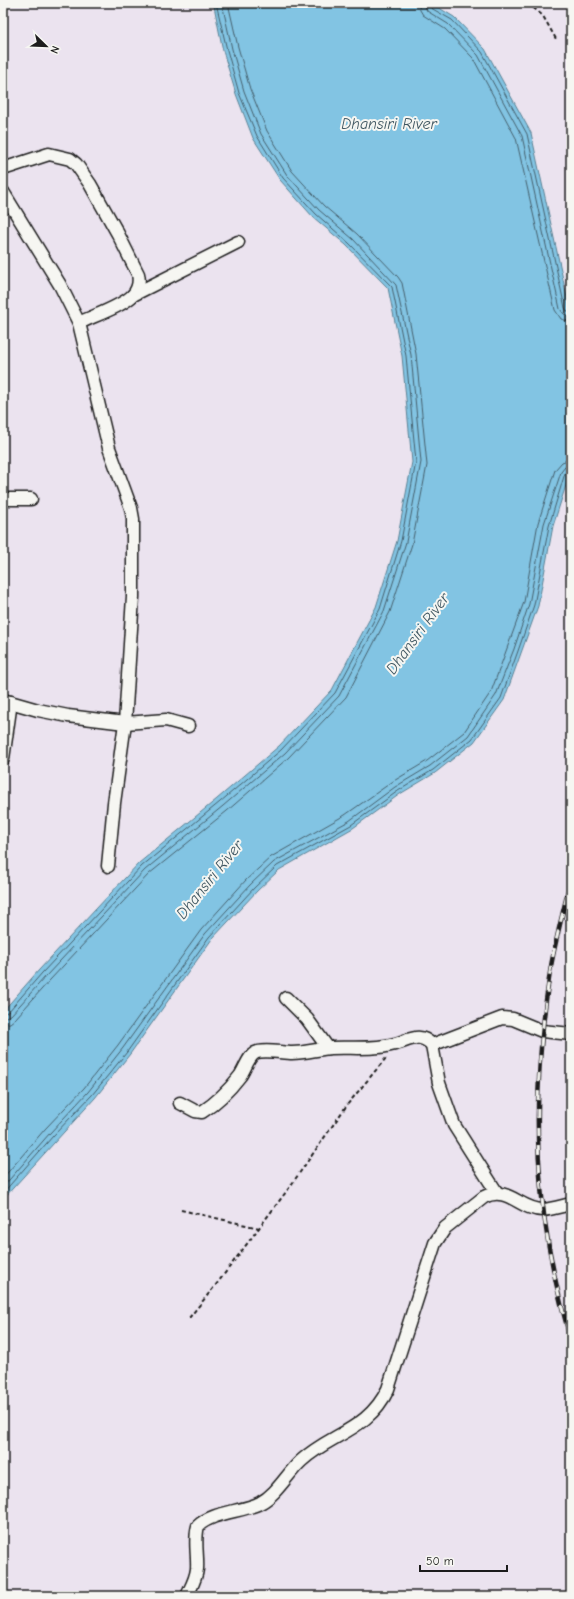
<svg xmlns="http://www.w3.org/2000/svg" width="574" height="1599" font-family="'Comic Neue',sans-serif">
  <rect width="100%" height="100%" fill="#ebe3ef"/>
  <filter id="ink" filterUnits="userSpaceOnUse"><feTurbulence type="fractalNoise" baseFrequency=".025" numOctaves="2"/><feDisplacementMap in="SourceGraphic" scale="8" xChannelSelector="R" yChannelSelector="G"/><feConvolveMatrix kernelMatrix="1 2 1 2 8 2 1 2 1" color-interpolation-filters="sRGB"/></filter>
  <g filter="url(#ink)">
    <path fill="#82c4e3" stroke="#598193" d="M211,3H431L454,17L485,49L531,133L571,316V464L568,479L553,526L538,606L504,700L474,742L435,773L400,794L353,828L279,870L257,891L212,939L130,1054L95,1098L3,1199V1011L39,970L139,863L217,799L279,746L332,690L376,607L397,541L412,462L402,356L388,288L346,245L313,217L280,180L253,138L236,94L223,51L214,6Z"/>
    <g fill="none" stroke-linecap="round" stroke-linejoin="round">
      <g stroke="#455f6c" stroke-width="1">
        <path d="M418,3L420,10L423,15L445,29L473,58L516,138L555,310L561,319L571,322"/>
        <path d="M424,3L427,11L448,24L478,55L522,136L560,309L564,314L571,316"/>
        <path d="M429,3L431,8L452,20L482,52L527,134L565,308L567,311H571"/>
        <path d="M3,1013L8,1012L42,973L142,866L220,802L281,750L335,693L380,609L401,541L416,462L406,356L392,287L349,243L316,214L283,178L257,136L239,93L227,50L216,3"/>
        <path d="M3,1018L11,1015L46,976L145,870L223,806L285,753L339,696L384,611L406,542L421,462L411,355L396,285L353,239L319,210L287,175L261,134L244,91L232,49L222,3"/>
        <path d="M3,1024L10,1023L15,1019L50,980L149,874L227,811L288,758L346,697L390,612L412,544L427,465L416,354L402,283L398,277L357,234L324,206L292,171L267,131L250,89L238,47L228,3"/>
        <path d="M3,1178L45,1129L84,1088L118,1045L201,930L246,880L271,857L345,815L392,782L427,761L464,732L491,692L524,602L538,523L555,470L562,462L571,459"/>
        <path d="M3,1187L50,1133L88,1092L123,1048L205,934L250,885L274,862L349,821L395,787L430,766L468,736L496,695L514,649L529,604L544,524L561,472L565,467L571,465"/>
        <path d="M3,1193L53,1136L92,1095L127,1052L209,937L254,888L277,866L351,825L398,791L433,770L472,739L501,698L518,651L534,605L549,526L565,473L571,470"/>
      </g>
      <defs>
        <g id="minor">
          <path d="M3,169L49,154L70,159L76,164L90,184L118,234L138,274C140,282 138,289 133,295C123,306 93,316 79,323"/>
          <path d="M3,192L60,285L79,323L109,448L131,508L133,519V597L125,723L114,803L108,866"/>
          <path d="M133,295L238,242"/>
          <path d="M3,499H31"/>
          <path d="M3,700L38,710L68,716L125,723L166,720L188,726"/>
          <path d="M3,759L11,702"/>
          <path d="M286,998L307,1019L328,1048"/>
          <path d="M432,1045L502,1018L513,1019L542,1031L571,1034"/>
          <path d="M180,1103L195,1111L202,1112C216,1103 230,1089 240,1076C245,1069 248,1057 255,1053C263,1049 283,1053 292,1053C305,1053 318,1049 331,1048C352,1047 374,1050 395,1044C409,1041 419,1031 432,1045L439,1083L454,1125L497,1193"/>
          <path d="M187,1596C191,1587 196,1579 197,1569C198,1555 194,1540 198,1526C212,1512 242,1512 260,1503C277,1494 287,1474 301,1461C330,1434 369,1430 388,1389L435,1243L445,1228L484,1197C508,1185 520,1210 543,1210C552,1209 562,1206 571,1204"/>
        </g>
      </defs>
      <use href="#minor" stroke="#1c1c1c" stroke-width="15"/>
      <g stroke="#1c1c1c" stroke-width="2" stroke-dasharray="4 3" stroke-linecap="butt">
        <path d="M528,3L543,16L556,39"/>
        <path d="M181,1210L259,1228"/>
        <path d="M189,1318L219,1281L289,1188L347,1105L386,1058"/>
      </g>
      <use href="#minor" stroke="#f6f6f2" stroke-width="12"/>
      <defs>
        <g id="rail">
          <path d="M567,3L571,9"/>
          <path d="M571,878C564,909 555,941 550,972C530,1102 533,1213 571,1340"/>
        </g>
      </defs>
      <use href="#rail" stroke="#1c1c1c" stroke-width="4.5"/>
      <use href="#rail" stroke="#f6f6f2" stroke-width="3" stroke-dasharray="9" stroke-linecap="butt"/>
    </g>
  </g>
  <g text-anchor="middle" stroke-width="4" stroke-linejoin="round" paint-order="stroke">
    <g font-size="16" font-style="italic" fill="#405762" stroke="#f6f6f2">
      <text x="389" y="129">Dhansiri River</text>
      <text transform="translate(417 633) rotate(-54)" y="6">Dhansiri River</text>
      <text transform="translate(209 879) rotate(-51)" y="6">Dhansiri River</text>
    </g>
  </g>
  <rect width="574" height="1599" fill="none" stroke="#f6f6f2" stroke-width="16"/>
  <rect x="8" y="8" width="558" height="1583" fill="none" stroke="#1c1c1c" stroke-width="1.5" filter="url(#ink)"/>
  <g transform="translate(46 46) rotate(113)" stroke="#f6f6f2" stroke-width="3" paint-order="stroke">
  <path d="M0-3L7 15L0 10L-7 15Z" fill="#1c1c1c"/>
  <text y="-6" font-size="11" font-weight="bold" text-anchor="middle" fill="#1c1c1c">N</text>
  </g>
  <path d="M420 1565v6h87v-6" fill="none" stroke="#1c1c1c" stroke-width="2"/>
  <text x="426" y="1565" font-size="12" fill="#1c1c1c" stroke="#f6f6f2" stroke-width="3" paint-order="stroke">50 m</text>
</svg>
